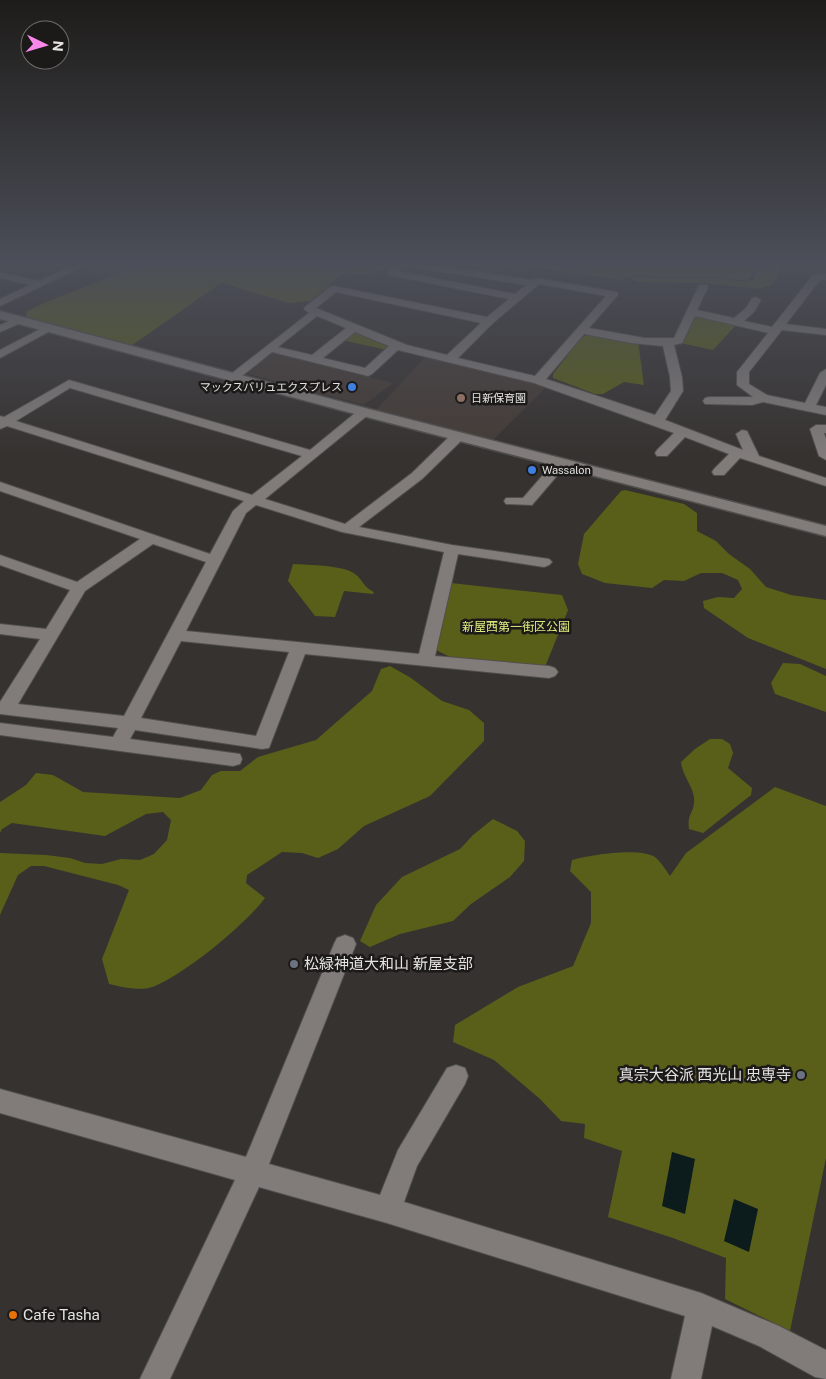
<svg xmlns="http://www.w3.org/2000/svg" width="826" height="1379" font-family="'Public Sans','Noto Sans JP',sans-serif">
  <rect width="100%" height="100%" fill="#363230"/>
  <g fill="#443b36">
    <path d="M275,353L393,383L364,405L249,374L247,370L266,354Z"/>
    <path d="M426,356L548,385L492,441L375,411Z"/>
  </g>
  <g fill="#595f19">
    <path d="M139,262H302L325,268L351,267L362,262H398C375,273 370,276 344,273L310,301L289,303L221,283L131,346L27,317L26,312L44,303L142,264Z"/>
    <path d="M501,262H532L582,271L572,273Z"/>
    <path d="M540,262H759L749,279L739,280L712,277L630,276L620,280L580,274L584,271L579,268Z"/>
    <path d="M763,262H791L784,263L773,284L760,289L704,283L639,282L630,279L634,277L713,278L741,281L753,280Z"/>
    <path d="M699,315L738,323L713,350L680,343L693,316Z"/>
    <path d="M360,332L388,345L389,348L387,350L342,340L351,333Z"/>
    <path d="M588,334L638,341L644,385L624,382L603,394H595L553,378V374L582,337Z"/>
    <path d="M625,490L684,504L697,513V531L716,541L729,554L750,569L766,587L791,595L826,600V669L748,638L704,608L703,601L718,597L734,598L742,589L738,580L722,573H701L684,581L664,580L652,588L605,583L582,574L578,564L584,534L621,491Z"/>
    <path d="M293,564C308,565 344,565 355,574C363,580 364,588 374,592L373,594L344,591L335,617L315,616L288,581Z"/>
    <path d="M451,583L562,595L568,610L545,667L452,658L436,650Z"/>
    <path d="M783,663L800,664L826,676V712L775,694L771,683Z"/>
    <path d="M390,666L411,678L442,701L469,710L484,723V741L430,796L364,826L338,849L318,858L302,853L282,852L247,875L246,883L265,898C245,925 186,973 155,986C142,992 122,987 109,984L102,959L129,890L118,885L44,866H31L18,875L0,915V853L46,855L70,858L85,863L102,864L121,859L140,860L154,854L167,840L171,820L163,812L146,814L105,836L12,823L2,829L0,833V802L26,785L36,773L53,775L83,792L180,798L201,790L212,775L221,771H240L258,757L316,740L372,691L381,669Z"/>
    <path d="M710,739H722L730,744L733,753L728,768L752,788L751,795L703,833L689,829C687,814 693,814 694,803C696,789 682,776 681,762L695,749Z"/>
    <path d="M775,787L826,806V1158L790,1331L725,1299L726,1258L673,1238L608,1217L622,1151L584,1138L585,1124L561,1121L540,1099L494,1060L453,1042L455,1025L518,987L573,966L591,923V892L570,871L572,860C590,855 638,847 655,857C660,861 666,870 670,876L686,853Z"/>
    <path d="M493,819L517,831L525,841L524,861L510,877L471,904L453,921L400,934L370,947L360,941L376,905L402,877L460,849L473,835Z"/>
  </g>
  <g fill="#0c1b1c">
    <path d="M672,1152L695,1159L685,1214L662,1206Z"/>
    <path d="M734,1199L758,1209L749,1252L724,1241Z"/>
  </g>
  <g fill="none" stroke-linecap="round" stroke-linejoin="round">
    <defs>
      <g id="minor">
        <path d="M80,262H93L0,306V299L30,285L0,278V272L39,281Z"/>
        <path d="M398,262H417L532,280L537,278L617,292L618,294L617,296L589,328L645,338H674L699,285H707L708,287L697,310L734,318L746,308L752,298L756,297L761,300L754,312L744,321L772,327L813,275L826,274V280H820L786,324L826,329V335L782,330L749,372V384L767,395L805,403L820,373L826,369V385L816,405L826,407V415L763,402L752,405L705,404L703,401L705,398L709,397H753L737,385V372L768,333L695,316L682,343L674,345L682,377L683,391L665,420L743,450L736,434L742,430L747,431L759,456L826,478V486L740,458L724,475H714L712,472L714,469L729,454L685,437L667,456H657L655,453L657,450L674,433L534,383L398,350L372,374L368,376L272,352L237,380H229L227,377L309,313L304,309L305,307L330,287L334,286L487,317L509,299L388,275V268ZM411,267L526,285L515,294L397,271L401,268ZM539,284L606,296L535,376L458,358L493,323ZM336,292L481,323L447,355L407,345L316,308ZM317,316L346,328L312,355L278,347ZM355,332L389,346L365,368L323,358ZM584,334L631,343L663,346L670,377L671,391L655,415L546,379Z"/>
        <path d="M19,317L24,320L23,322L0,332V325Z"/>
        <path d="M48,325L53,328L52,330L0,358V350Z"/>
        <path d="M69,380L310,450L360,409H368L370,412L368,415L265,499L345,524L412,473L453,433H463L464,436L463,439L422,479L359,527L452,545L549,559L552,562L549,565L544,567L458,554L435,656L549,666L555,668L558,672L555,676L549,678L305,654L269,748L262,749L135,730L130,739L240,754L242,759L240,764L233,766L0,735V723L113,737L118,728L0,714V702L40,639L0,634V624L46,629L70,590L0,565V555L77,582L140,539L0,491V482L210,554L233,511L244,501L7,426L0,429V416L4,417ZM70,388L302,456L252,495L16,421ZM256,505L342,532L444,552L419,654L186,631L246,513ZM153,544L206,562L124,716L18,704L85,591ZM181,641L289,652L256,736L141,718Z"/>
        <path d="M816,425H826V433H824L826,439V460L819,456L810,429Z"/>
        <path d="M561,459L568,463L532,505L506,504L504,501L506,498H523L556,460Z"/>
        <path d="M345,935L353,938L356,944L269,1164L380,1195L398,1150L447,1068L456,1065L465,1068L468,1076L465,1084L417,1166L404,1202L701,1293L779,1326L826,1350V1379L815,1377L759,1346L712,1326L701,1379H671L685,1316L387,1223L259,1187L170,1379H140L235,1180L0,1113V1089L246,1157L334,944L337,938Z"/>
      </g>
      <path id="tertiary" d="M0,311L369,409L826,526V536L359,415L0,319Z"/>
    </defs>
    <use href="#minor" stroke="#514f4d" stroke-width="2"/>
    <use href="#tertiary" stroke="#514f4d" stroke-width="3"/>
    <use href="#minor" fill="#817c7a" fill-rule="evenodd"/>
    <use href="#tertiary" fill="#817c7a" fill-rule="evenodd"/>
  </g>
  <linearGradient id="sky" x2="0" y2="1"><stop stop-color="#1e1c1a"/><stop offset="0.58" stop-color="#4c4f59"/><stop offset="1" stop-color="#4c4f59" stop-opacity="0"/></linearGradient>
  <rect width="826" height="455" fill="url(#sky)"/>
  <g fill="#3f7fe0" stroke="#1c1a19" stroke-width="2">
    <circle cx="352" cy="387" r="5"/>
    <circle cx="532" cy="470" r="5"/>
  </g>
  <circle fill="#8d6e63" stroke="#1c1a19" stroke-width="2" cx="461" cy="398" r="5"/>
  <g fill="#6b7280" stroke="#1c1a19" stroke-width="2">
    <circle cx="294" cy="964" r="5"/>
    <circle cx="801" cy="1075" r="5"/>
  </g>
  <circle fill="#e8710a" stroke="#1c1a19" stroke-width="2" cx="13" cy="1315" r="5"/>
  <g text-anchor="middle" stroke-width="5" stroke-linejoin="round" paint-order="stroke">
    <g font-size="11" fill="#e6e4e2" stroke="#1c1a19" text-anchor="start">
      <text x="342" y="391" text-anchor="end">マックスバリュエクスプレス</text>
      <text x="471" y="402">日新保育園</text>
      <text x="542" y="474">Wassalon</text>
    </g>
    <g font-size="12" fill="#deeb7e" stroke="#1c1a19">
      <text x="516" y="631">新屋西第一街区公園</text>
    </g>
    <g font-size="15" fill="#e6e4e2" stroke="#1c1a19" text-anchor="start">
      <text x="304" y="969">松緑神道大和山 新屋支部</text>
      <text x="791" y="1080" text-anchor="end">真宗大谷派 西光山 忠専寺</text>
      <text x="23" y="1320">Cafe Tasha</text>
    </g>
  </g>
  <g transform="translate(45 45) rotate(95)"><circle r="24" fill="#1c1a19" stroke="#6d6b69"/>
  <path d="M0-4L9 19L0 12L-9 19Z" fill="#f888ea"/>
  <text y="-8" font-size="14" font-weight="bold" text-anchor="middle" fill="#e6e4e2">N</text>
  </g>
</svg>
